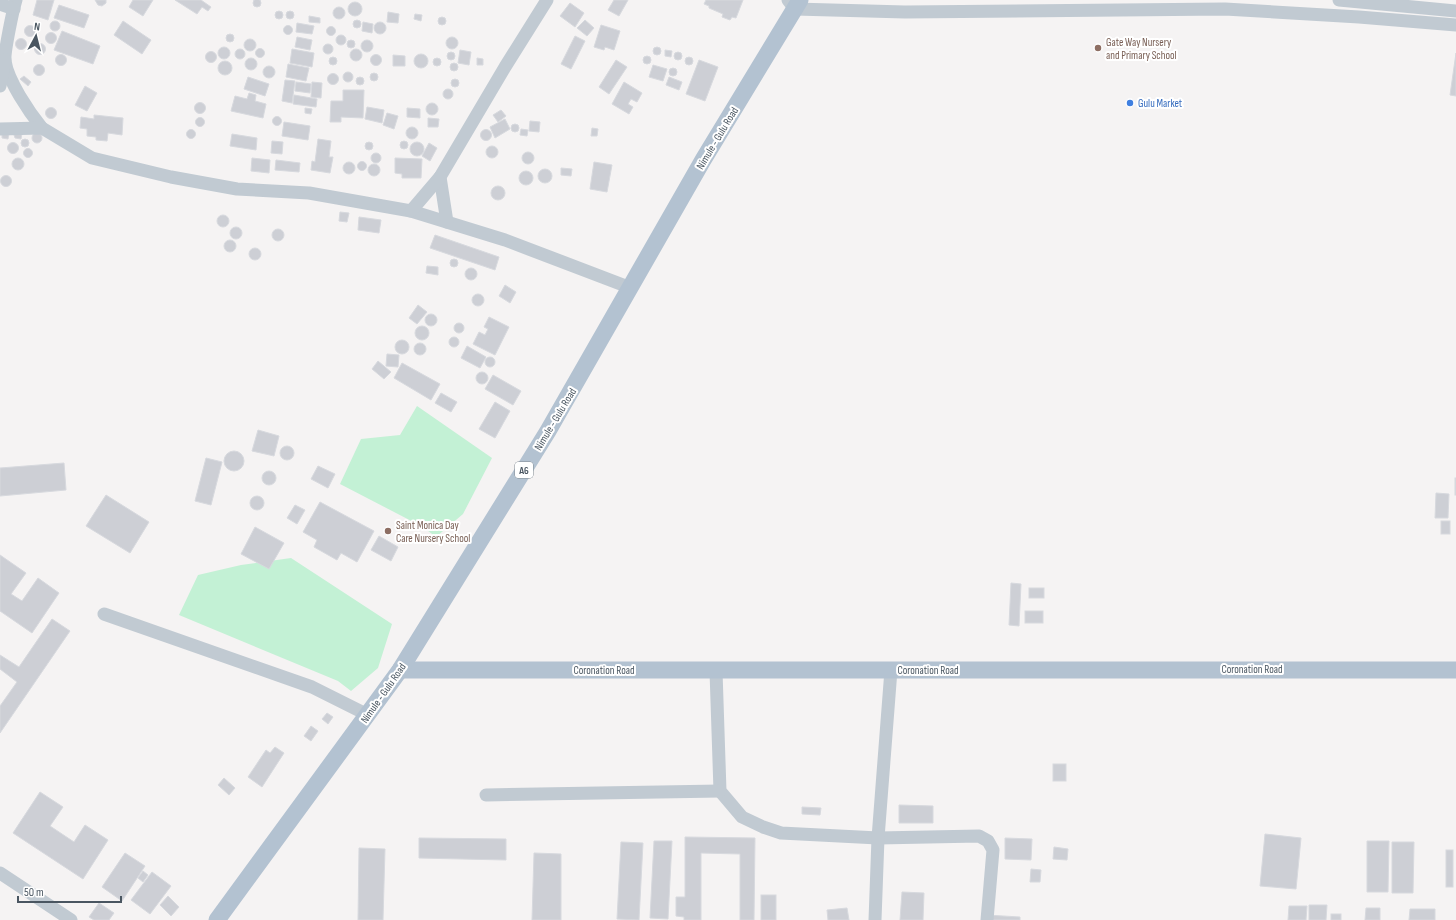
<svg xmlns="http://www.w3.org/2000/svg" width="1456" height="920" font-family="'Sofia Sans Condensed',sans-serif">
  <rect width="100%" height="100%" fill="#f5f3f3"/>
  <g fill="#c3f1d5">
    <path d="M417,406L492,458L463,514L436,537L423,527L340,484L361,439L400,435Z"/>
    <path d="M291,558L392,624L378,668L351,691L338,681L179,615L198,575L241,565Z"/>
  </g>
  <g fill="#cdcfd5" stroke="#d7d9de">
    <circle cx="257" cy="3" r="4"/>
    <path d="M37,0H54L48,20L33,15Z"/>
    <path d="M95,0H106V3L102,6L98,5Z"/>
    <path d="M133,0H153L143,16L129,7Z"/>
    <path d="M175,0H201L211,7L208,11L202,7L197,14Z"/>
    <path d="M614,0H628L619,16L608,10Z"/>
    <path d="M706,0H743L736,18L732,17L730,20L722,17L723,14L709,8V6L704,4Z"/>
    <circle cx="355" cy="9" r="7"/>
    <path d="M570,3L584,13L575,27L560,16Z"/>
    <path d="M59,5L89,15L84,28L54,18Z"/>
    <circle cx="339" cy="13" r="6"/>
    <circle cx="290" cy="15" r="4"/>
    <circle cx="279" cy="15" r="4"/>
    <path d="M388,12L399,14L398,23L387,22Z"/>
    <path d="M415,14L422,15L421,21L414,19Z"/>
    <path d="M309,16L320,18V23L309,22Z"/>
    <circle cx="442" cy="21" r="4"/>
    <circle cx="357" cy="24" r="4"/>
    <path d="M585,20L594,28L587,36L577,28Z"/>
    <circle cx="55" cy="26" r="5"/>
    <path d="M123,21L151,40L142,54L114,35Z"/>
    <path d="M363,22L373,24L372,33L362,31Z"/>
    <circle cx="380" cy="28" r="6"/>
    <path d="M297,23L314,26L312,34L296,32Z"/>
    <path d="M601,25L620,31L614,50L605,47L604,50L594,47Z"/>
    <circle cx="30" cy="31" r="5.5"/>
    <circle cx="288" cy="30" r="4.5"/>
    <circle cx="331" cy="31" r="4.5"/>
    <path d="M62,31L100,46L93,64L54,50Z"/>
    <circle cx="51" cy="38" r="5.5"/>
    <circle cx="230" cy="38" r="4"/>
    <circle cx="341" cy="40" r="5"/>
    <path d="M575,36L585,41L571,69L561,64Z"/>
    <path d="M297,37L312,40L310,50L295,47Z"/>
    <circle cx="452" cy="43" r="6"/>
    <circle cx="21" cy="44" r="5.5"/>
    <circle cx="250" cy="45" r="6"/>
    <circle cx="351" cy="44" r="4"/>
    <circle cx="367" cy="46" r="6"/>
    <circle cx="40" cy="49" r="5.5"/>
    <circle cx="328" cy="49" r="5"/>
    <circle cx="657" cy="51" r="4"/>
    <circle cx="224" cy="53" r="6"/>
    <circle cx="260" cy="53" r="4.5"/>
    <circle cx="240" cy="54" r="5"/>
    <path d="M292,49L314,53L312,67L290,63Z"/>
    <circle cx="356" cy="55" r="6"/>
    <path d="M460,50L471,52L469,65L458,63Z"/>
    <path d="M665,50L672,51L671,57L665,56Z"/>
    <circle cx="211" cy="57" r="5.5"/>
    <circle cx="678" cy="56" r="4"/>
    <circle cx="451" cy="56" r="4"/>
    <path d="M1456,53V96L1450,95Z"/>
    <circle cx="421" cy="61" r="7"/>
    <circle cx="61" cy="60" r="5.5"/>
    <circle cx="376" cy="60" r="5.5"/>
    <path d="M393,55L405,56V66H393Z"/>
    <circle cx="647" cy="60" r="4"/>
    <circle cx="333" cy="61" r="4"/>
    <circle cx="689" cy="61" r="4"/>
    <circle cx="437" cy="62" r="4"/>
    <path d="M477,58L483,59V65H477Z"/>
    <circle cx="251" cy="64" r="6"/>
    <path d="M616,60L627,67L609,94L599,87Z"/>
    <path d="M699,60L718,67L705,101L686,94Z"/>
    <circle cx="225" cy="68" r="7"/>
    <circle cx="454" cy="67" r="4"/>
    <path d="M288,64L309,68L306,81L286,77Z"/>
    <circle cx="39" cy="70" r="5.5"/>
    <path d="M653,65L667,69L663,81L649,77Z"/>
    <circle cx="269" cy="72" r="6"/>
    <circle cx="673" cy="72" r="4"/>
    <circle cx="348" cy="77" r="5"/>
    <circle cx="374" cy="77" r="4"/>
    <circle cx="333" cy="79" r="5.5"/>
    <path d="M24,76L31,82L28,86L20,79Z"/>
    <circle cx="360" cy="81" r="4"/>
    <path d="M248,77L269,84L265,96L244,89Z"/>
    <path d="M669,77L682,82L679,90L666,85Z"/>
    <circle cx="455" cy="83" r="4"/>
    <path d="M285,80L295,81L292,103L282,101Z"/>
    <path d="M296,82L311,84L310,93L295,91Z"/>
    <path d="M312,82L322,83L321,98L311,97Z"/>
    <path d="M624,82L642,93L637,102L631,99L628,104L633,107L629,114L612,104Z"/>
    <path d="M85,86L97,93L87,111L75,105Z"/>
    <circle cx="448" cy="94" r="5"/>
    <path d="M343,90H364L363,118L341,117V122H330L331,101H343Z"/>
    <path d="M249,93L256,95L255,101L266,104L263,118L231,111L235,96L247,99Z"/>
    <path d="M294,95L317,99L316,107L293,104Z"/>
    <circle cx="200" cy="108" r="5.5"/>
    <circle cx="432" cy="109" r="6"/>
    <path d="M367,107L384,110L382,123L365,119Z"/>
    <circle cx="51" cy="113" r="5.5"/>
    <path d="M305,108L312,109L311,114L305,113Z"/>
    <path d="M407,108L420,109V118L407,117Z"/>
    <path d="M501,110L506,116L498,122L493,115Z"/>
    <path d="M387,113L398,116L394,129L383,125Z"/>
    <path d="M94,115L123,118L122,135L108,133L107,141L96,140V137L87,136V129L80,128L81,117L94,119Z"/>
    <circle cx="277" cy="121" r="4.5"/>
    <circle cx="200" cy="122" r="4.5"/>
    <path d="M428,118L439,119L438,127H428Z"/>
    <path d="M505,119L510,129L495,138L490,127Z"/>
    <path d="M530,121L540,122L539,132L529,131Z"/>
    <path d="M284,122L310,126L308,140L282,136Z"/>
    <circle cx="515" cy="128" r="4"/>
    <circle cx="412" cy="133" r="6"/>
    <path d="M592,128L598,129L597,136H591Z"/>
    <path d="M521,129L528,130L527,136L520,135Z"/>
    <circle cx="486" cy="135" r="5.5"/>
    <circle cx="191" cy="134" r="4.5"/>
    <circle cx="37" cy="138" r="5"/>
    <path d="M9,133L8,139L2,138V135Z"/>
    <path d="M22,133L21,139L15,138L14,135Z"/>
    <path d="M232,134L257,138L256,150L230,146Z"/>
    <path d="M318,139L331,141L329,157H333L330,173L311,170L312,161L315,162Z"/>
    <circle cx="25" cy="143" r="4"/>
    <circle cx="404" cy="145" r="4"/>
    <path d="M272,141L283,142L282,154L271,153Z"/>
    <circle cx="369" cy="146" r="4"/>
    <circle cx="13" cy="148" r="5.5"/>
    <circle cx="417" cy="149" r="7"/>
    <path d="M429,143L437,148L430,161L422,156Z"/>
    <circle cx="492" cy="152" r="6"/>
    <circle cx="28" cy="153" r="4.5"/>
    <circle cx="528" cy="158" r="6"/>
    <circle cx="376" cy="158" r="5"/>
    <circle cx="18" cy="164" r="6"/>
    <path d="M252,158L270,160L269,173L251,171Z"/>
    <path d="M395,158L422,159L421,178H402V174L395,173Z"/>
    <path d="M276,160L300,163L299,172L275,170Z"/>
    <circle cx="362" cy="166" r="4.5"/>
    <path d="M594,162L612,165L607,192L590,189Z"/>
    <circle cx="349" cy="168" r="6"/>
    <circle cx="374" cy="170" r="6"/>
    <path d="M561,168L572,169L571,176L561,175Z"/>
    <circle cx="545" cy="176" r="7"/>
    <circle cx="526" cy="178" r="7"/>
    <circle cx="6" cy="181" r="5.5"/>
    <circle cx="498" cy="193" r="7"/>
    <path d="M340,212L349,213L347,222L339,221Z"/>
    <circle cx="223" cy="221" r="6"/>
    <path d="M359,217L381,220L379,233L358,230Z"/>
    <circle cx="236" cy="233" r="6"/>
    <circle cx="278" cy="235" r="6"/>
    <path d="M435,235L499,257L495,270L430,248Z"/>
    <circle cx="230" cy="246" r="6"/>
    <circle cx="255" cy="254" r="6"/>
    <circle cx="454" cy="263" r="4"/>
    <path d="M427,266L438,267V275L426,273Z"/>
    <circle cx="471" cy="274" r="6"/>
    <path d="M505,285L516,292L510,303L499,296Z"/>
    <circle cx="478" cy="300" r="6"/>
    <path d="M418,305L427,312L417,324L409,318Z"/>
    <circle cx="431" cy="320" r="6"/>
    <path d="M489,317L509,327L495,355L473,344L479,332L485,335L488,329L484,327Z"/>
    <circle cx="459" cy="328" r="5"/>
    <circle cx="422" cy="333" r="7"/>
    <circle cx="454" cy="342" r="5"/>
    <circle cx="402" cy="347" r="7"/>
    <circle cx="420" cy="349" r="6"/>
    <path d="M467,346L486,357L480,368L461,358Z"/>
    <path d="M387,354L399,355L398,367L386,366Z"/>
    <circle cx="490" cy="362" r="5"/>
    <path d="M378,361L391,372L384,379L372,369Z"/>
    <path d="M402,363L440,384L431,400L394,378Z"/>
    <circle cx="482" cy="378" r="6"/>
    <path d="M493,375L521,391L513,405L485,389Z"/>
    <path d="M441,393L457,402L451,412L435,403Z"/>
    <path d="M495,402L510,411L495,438L479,429Z"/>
    <path d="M258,430L279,436L274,456L252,451Z"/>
    <circle cx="287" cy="453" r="7"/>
    <circle cx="234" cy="461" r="10"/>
    <path d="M206,458L222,462L211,505L195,501Z"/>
    <path d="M64,463L66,490L0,496V468Z"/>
    <path d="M318,466L335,474L328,488L311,479Z"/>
    <circle cx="269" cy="478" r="7"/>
    <rect x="1455" y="478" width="1" height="17"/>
    <path d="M1436,493L1449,494L1448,518H1435Z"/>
    <path d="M106,495L149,522L130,553L86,526Z"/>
    <circle cx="257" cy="503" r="7"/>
    <path d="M320,502L374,531L357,562L341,553L337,560L314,547L317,540L303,532Z"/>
    <path d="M295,505L305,510L297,524L287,518Z"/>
    <rect x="1441" y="521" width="9" height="13"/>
    <path d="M255,527L284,543L269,569L241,554Z"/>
    <path d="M379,536L398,547L391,561L371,550Z"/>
    <path d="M0,555L26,573L11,594L22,601L38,578L59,593L32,633L0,611Z"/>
    <path d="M1011,583L1021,584L1019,626L1009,625Z"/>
    <rect x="1029" y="588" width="15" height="10"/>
    <rect x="1025" y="611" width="18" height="12"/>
    <path d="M52,619L70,631L0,733V706L17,682L0,669V655L19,667Z"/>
    <path d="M327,713L333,717L328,724L322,719Z"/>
    <path d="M311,726L318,731L311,741L304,736Z"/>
    <path d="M275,747L284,753L262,787L248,777L266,750L270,753Z"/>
    <rect x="1053" y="764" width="13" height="17"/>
    <path d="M224,778L235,788L229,795L218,785Z"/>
    <path d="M40,792L63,807L50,826L74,842L85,825L108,840L83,879L13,833Z"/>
    <path d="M899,805L933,806V823H899Z"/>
    <path d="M802,807L821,808L820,815L802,814Z"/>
    <path d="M1265,834L1301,838L1296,889L1260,886Z"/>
    <path d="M685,837L755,838L754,920H740V854L701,853V920H684V917L676,916V897H685Z"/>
    <path d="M419,838L506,839V860L419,858Z"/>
    <path d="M1005,838L1032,839L1031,860L1005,859Z"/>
    <path d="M654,841H672L668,919L650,918Z"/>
    <path d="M1367,841H1389L1388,892H1367Z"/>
    <path d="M621,842L643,843L639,920L617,919Z"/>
    <path d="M1392,842H1414L1413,893H1392Z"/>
    <path d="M1054,847L1068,849L1067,860L1053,859Z"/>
    <path d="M359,848L385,849L383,920H358Z"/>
    <rect x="1446" y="850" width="7" height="37"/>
    <path d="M125,853L145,866L122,901L102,887Z"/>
    <path d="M534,853L561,854V920H532Z"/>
    <path d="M1031,869L1041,870L1040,882H1030Z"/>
    <path d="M143,871L148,875L143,882L138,878Z"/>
    <path d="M152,872L171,886L150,914L131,900Z"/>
    <path d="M902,892L924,893L923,920H900Z"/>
    <rect x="761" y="895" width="15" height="25"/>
    <path d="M168,896L179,907L171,916L160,905Z"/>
    <path d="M99,903L114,913L109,920H94L89,917Z"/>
    <path d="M1309,905H1327L1326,920H1309Z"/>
    <path d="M1289,906H1307L1306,920H1288Z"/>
    <path d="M847,908L849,920H828L827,910Z"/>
    <path d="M1366,908H1380V920H1365Z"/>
    <path d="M1410,909H1435V920H1409Z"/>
    <rect x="1331" y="914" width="10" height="6"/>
    <path d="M987,915L1020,917V920H986Z"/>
  </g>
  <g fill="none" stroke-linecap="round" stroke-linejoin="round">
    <g stroke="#c1cad2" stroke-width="13">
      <path d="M16,0C13,10 4,52 5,61C8,81 29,112 42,128"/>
      <path d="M788,0L795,9L905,12L1225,9L1359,17L1456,25"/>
      <path d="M1339,0L1456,11"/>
      <path d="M0,4L14,9"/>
      <path d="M0,86L5,60"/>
      <path d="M0,129L42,128L92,158L171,177L237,189L309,193L411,211L505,240L631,288"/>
      <path d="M440,177L447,222"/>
      <path d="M411,211L440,177L505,67L547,0"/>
      <path d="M104,614L312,687L368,715"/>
      <path d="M716,671L720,791L742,817L763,827L781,833L878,838L979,836L988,841L993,850L987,920"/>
      <path d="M486,795L720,791"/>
      <path d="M0,873L71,920"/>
      <path d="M875,920L878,838L891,670"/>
    </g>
    <g stroke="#b3c2d1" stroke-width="17">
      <path d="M400,670H1456"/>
      <path d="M217,920L400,670L548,431L703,160L800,0"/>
    </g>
  </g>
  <g fill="#8d6e63" stroke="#fff" stroke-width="1.5">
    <circle cx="1098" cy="48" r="4"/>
    <circle cx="388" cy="531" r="4"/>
  </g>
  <circle fill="#3f7fe0" stroke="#fff" stroke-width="1.5" cx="1130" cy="103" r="4"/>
  <g text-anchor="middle" stroke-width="4" stroke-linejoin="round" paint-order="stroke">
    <rect fill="#fff" stroke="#808990" stroke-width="1" x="515" y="462" width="18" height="16" rx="3"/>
    <g font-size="10" font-weight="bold" fill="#4a5661">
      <text x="524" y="474">A6</text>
    </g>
    <g font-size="11" fill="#785e54" stroke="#fff" text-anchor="start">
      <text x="1106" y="46">Gate Way Nursery<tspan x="1106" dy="13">and Primary School</tspan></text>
      <text x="396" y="529">Saint Monica Day<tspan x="396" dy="13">Care Nursery School</tspan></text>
    </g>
    <g font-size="11" fill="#366cbe" stroke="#fff" text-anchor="start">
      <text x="1138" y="107">Gulu Market</text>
    </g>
    <g font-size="11" fill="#4a5661" stroke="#fff">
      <text transform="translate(717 138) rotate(-59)" y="4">Nimule - Gulu Road</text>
      <text transform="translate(555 419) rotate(-59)" y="4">Nimule - Gulu Road</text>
      <text x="1252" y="673">Coronation Road</text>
      <text x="604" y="674">Coronation Road</text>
      <text x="928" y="674">Coronation Road</text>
      <text transform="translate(383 693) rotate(-55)" y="4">Nimule - Gulu Road</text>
    </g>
  </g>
  <g transform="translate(36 36) rotate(7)" stroke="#ffffff" stroke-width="3" paint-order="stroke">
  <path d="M0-3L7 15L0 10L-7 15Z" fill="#4a5661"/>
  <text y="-6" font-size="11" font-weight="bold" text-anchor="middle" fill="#4a5661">N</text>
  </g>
  <path d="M18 896v6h103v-6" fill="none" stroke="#4a5661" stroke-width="2"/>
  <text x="24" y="896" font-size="12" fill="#4a5661" stroke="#ffffff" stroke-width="3" paint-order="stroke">50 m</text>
</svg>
